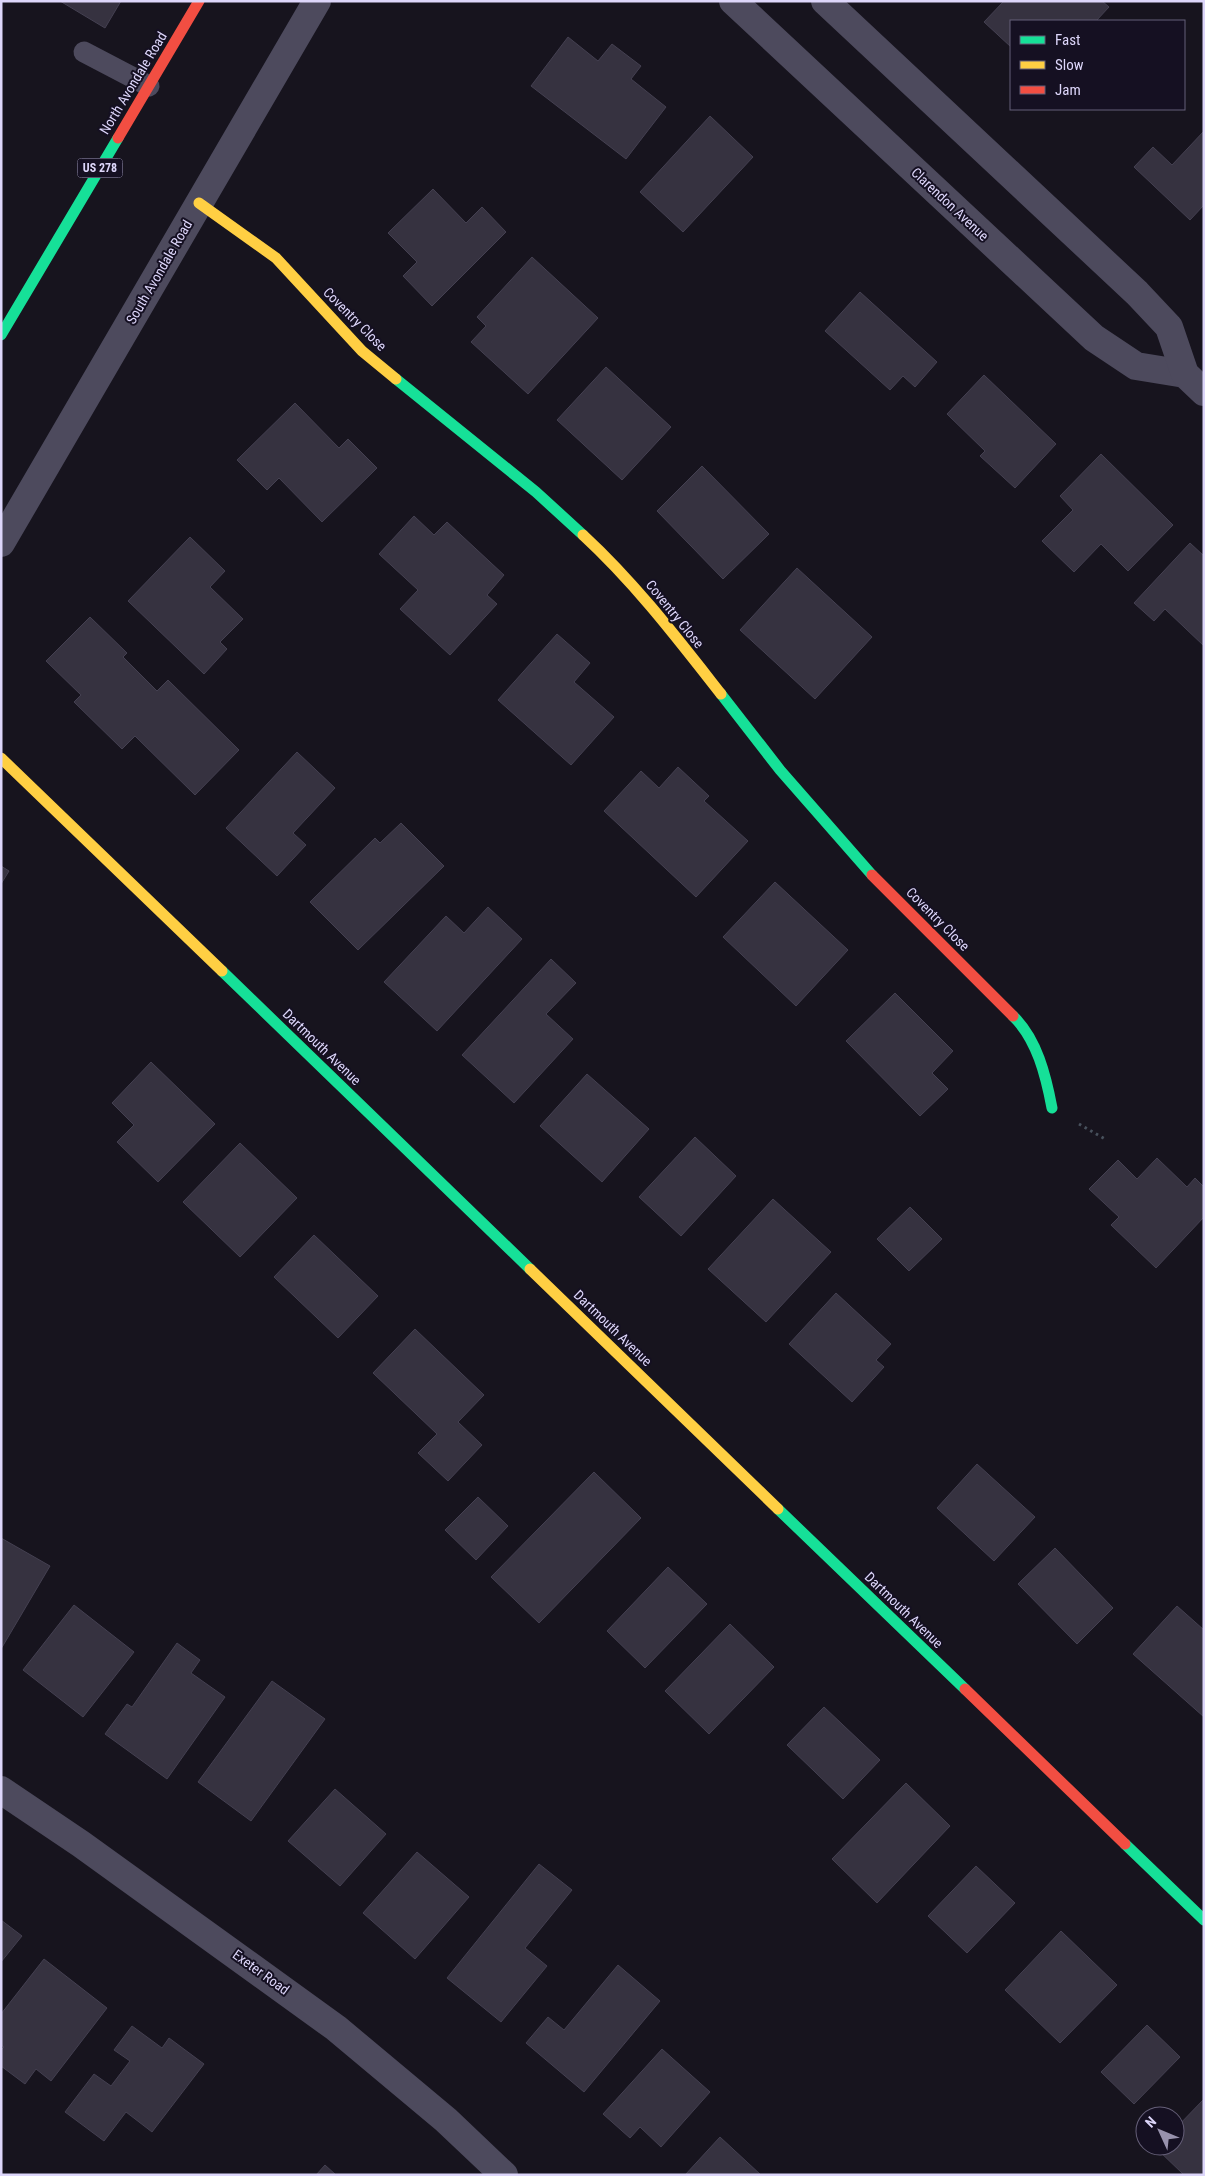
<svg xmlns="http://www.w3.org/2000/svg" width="1205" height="2176" font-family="'Roboto Condensed',sans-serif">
  <rect width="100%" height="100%" fill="#17141e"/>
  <g fill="#363240" stroke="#444051">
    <path d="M60,1H121L105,28Z"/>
    <path d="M1004,1H1102L1109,7L1096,21H1011V47L984,22Z"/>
    <path d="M568,37L598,61L612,44L641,66L631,79L666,107L626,159L531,86Z"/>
    <path d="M710,116L753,157L683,232L640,192Z"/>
    <path d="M1204,131V205L1190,220L1134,167L1153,147L1172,165Z"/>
    <path d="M433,189L466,223L482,207L506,232L432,306L403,276L417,262L388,233Z"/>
    <path d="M532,257L598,318L528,394L471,342L486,326L477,317Z"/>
    <path d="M860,292L937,362L915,387L903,376L890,390L825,331Z"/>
    <path d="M606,367L671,427L622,480L557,420Z"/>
    <path d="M984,375L1056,444L1015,488L980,456L985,451L947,414Z"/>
    <path d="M295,403L339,448L348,439L377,468L322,522L279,478L267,490L237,460Z"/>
    <path d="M1101,454L1173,525L1128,571L1101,544L1074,572L1042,541L1073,510L1060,496Z"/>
    <path d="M702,466L769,534L723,579L657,511Z"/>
    <path d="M414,516L434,535L447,522L504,575L487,595L497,604L450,655L400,609L418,590L379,554Z"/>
    <path d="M190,537L225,571L210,587L243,619L220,642L227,649L204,674L128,601Z"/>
    <path d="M1190,543L1204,556V646L1165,609L1154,621L1134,603Z"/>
    <path d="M797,568L872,637L815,699L740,630Z"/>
    <path d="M90,617L127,653L123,657L157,691L168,680L239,750L195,795L135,736L122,749L74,702L81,695L46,661Z"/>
    <path d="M557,634L590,663L574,682L614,717L571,765L498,700Z"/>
    <path d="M297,752L335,788L293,833L306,845L277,876L226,828Z"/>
    <path d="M678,767L709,796L704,801L748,841L696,897L604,811L641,771L659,788Z"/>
    <path d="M401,823L444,866L358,950L310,902L375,838L380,843Z"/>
    <path d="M1,866L9,871L1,884Z"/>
    <path d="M775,882L848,950L796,1006L723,937Z"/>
    <path d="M488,907L522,939L437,1031L384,982L446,916L464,933Z"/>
    <path d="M551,959L576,983L546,1014L573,1039L514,1103L462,1055Z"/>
    <path d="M895,993L953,1051L932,1073L948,1089L920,1116L846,1041Z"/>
    <path d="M151,1062L215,1124L158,1182L117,1142L134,1125L112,1103Z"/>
    <path d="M587,1074L649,1129L602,1182L540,1126Z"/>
    <path d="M695,1137L736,1176L681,1236L639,1197Z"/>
    <path d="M240,1143L297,1198L240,1257L183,1202Z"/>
    <path d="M1157,1158L1187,1187L1195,1178L1204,1187V1217L1156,1268L1111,1225L1119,1217L1089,1189L1118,1160L1137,1179Z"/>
    <path d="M773,1199L831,1252L766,1322L708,1269Z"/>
    <path d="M910,1207L942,1239L909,1271L877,1239Z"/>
    <path d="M314,1235L378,1296L338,1338L274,1277Z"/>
    <path d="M836,1293L891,1344L876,1360L884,1367L852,1402L789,1344Z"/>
    <path d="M415,1329L484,1395L458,1422L482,1445L448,1481L418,1453L437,1434L373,1373Z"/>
    <path d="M977,1464L1035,1517L994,1561L937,1508Z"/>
    <path d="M594,1472L641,1518L539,1623L491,1577Z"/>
    <path d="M478,1497L508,1526L476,1560L445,1530Z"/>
    <path d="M1,1538L50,1566L1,1649Z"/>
    <path d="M1055,1548L1113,1608L1077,1644L1018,1584Z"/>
    <path d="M668,1567L707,1604L645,1668L607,1631Z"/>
    <path d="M74,1605L134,1652L83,1717L23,1670Z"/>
    <path d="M1177,1606L1204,1630V1717L1133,1654Z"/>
    <path d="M730,1624L774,1667L709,1734L665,1691Z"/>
    <path d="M177,1643L200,1660L191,1673L225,1697L167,1779L105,1734L127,1704L132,1707Z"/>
    <path d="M272,1681L325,1719L251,1821L198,1782Z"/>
    <path d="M824,1707L880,1760L843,1799L787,1745Z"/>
    <path d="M906,1783L950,1826L877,1903L832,1859Z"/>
    <path d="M335,1789L386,1834L340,1886L288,1841Z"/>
    <path d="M417,1852L469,1897L415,1959L363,1913Z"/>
    <path d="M539,1864L572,1890L525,1948L547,1966L501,2022L447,1978Z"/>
    <path d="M976,1866L1015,1903L967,1953L928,1916Z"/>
    <path d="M1,1920L22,1936L1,1962Z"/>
    <path d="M1061,1931L1117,1985L1060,2043L1005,1990Z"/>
    <path d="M44,1959L107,2008L51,2081L36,2069L25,2084L1,2066V2050L4,2047L1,2045V2014Z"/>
    <path d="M618,1965L660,2001L584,2092L526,2043L548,2017L564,2030Z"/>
    <path d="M1147,2025L1180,2057L1134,2104L1101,2072Z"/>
    <path d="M132,2026L162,2048L169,2038L204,2064L152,2132L126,2112L104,2141L65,2112L94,2074L111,2086L130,2061L114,2050Z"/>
    <path d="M662,2049L710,2092L661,2147L640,2127L630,2138L603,2114Z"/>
    <path d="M1204,2099V2175H1184L1156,2148L1159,2146H1175V2129Z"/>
    <path d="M720,2137L761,2175H685Z"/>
    <path d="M325,2165L336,2175H316Z"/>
  </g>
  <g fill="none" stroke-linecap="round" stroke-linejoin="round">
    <path stroke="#48515d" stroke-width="3" stroke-dasharray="2.5 4" stroke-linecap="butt" d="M1079,1124L1105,1139"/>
    <path stroke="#4d4a5d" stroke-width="21" d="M84,52L149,86"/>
    <g stroke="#4d4a5d" stroke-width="28">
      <path d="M733,1L1094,338L1136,366L1185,374"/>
      <path d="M825,1L1137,293L1169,327L1185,374L1204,392"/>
      <path d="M1,543L317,1"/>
      <path d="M1,1790L81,1844L336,2028L446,2120L504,2175"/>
    </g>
    <g stroke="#16e098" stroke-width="11">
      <path d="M1,335L118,138"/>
      <path d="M396,379L536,492L583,535"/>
      <path d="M721,694L780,770L872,875"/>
      <path d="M222,971L530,1269"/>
      <path d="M1013,1016C1037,1039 1046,1076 1052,1108"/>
      <path d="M778,1509L965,1689"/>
      <path d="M1125,1844L1204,1920"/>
    </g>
    <g stroke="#ffcf43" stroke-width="11">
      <path d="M199,203L276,258L362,351L396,379"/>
      <path d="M583,535C635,583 677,638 721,694"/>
      <path d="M1,758L222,971"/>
      <path d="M530,1269L778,1509"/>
    </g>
    <g stroke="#f24e42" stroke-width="11">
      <path d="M118,138L199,1"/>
      <path d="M872,875L1013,1016"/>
      <path d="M965,1689L1125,1844"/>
    </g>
  </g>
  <g text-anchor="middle" stroke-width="4" stroke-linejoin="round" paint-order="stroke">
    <rect fill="#151022" stroke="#a19bb9" stroke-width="1" x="77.5" y="158.5" width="45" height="19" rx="4"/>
    <g font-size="12" font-weight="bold" fill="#ddd6fa">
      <text x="100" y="172">US 278</text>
    </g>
    <g font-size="14" fill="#ddd6fa" stroke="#151022">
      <text transform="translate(133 83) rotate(-59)" y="5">North Avondale Road</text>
      <text transform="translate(950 204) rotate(43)" y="5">Clarendon Avenue</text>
      <text transform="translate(159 272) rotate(-60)" y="5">South Avondale Road</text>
      <text transform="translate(355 319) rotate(45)" y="5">Coventry Close</text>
      <text transform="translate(675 614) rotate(51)" y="5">Coventry Close</text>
      <text transform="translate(938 919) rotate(45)" y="5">Coventry Close</text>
      <text transform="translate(322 1047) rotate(44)" y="5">Dartmouth Avenue</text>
      <text transform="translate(613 1328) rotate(44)" y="5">Dartmouth Avenue</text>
      <text transform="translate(904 1610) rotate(44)" y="5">Dartmouth Avenue</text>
      <text transform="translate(261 1972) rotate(36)" y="5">Exeter Road</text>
    </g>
  </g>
  <rect width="1205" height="2176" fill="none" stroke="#ddd6fa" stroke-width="5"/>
  <rect x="1010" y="20" width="175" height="90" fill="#151022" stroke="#655f78"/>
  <rect x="1020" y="36" width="25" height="8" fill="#16e098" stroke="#655f78"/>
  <text x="1055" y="45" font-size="15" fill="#ddd6fa">Fast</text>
  <rect x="1020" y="61" width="25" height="8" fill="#ffcf43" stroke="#655f78"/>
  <text x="1055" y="70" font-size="15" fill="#ddd6fa">Slow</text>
  <rect x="1020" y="86" width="25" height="8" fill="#f24e42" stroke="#655f78"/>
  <text x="1055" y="95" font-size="15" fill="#ddd6fa">Jam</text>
  <g transform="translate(1160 2131) rotate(314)"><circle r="24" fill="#151022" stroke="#655f78"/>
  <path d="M0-4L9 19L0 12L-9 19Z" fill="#9892ad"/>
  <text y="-8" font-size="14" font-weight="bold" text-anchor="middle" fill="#ddd6fa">N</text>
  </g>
</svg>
